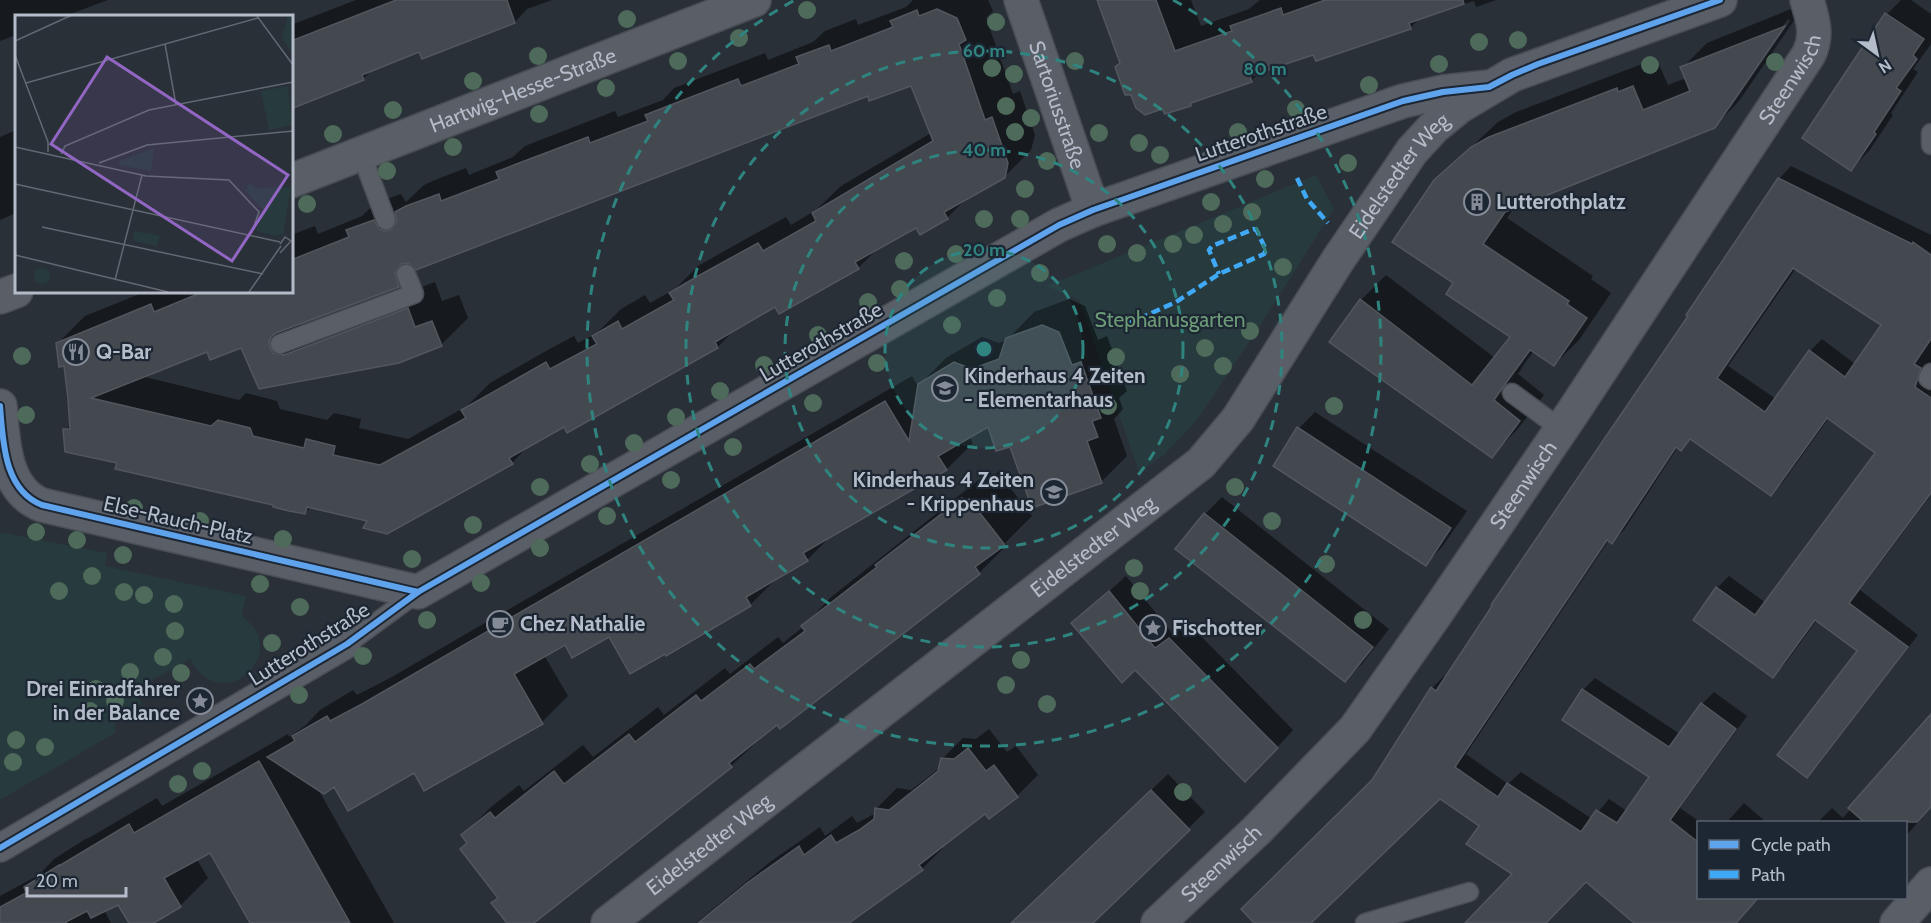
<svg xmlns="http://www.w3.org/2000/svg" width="1931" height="923" font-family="Cabin,sans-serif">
  <rect width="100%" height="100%" fill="#2a3038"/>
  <g fill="#273a3e">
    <path d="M1316,175L1334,209L1261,324L1197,420L1164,455L1139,472L1079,300L1047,286Z"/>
    <path d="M0,532L107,553L105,566L246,596L242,616C294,654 220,718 190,659L134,690L142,704L115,720V733L0,800Z"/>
  </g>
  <g fill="#0007" fill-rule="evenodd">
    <path d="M0,0H108L65,16H16V35L0,41Z"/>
    <path d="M356,0H552L527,9L515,22L420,50L373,69L363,79L291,108V25Z"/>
    <path d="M913,0H988L993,11L986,18L1013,94L1020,91L1035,135L1031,150L1004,177L968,197L947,218L921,233L916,225L880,246L858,268L776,305L735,329L718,347L568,431L565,425L529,445L512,463L369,520L311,507L305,513L166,478L118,462L65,430L71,424L65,365L58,343L85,316L147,291H291V235L315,226L318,234L362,216L375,203L401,194L406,202L424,185L435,180L466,168L469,175L513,157L525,146L615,111L618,117L663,100L674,88L765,53L768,60L813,42L825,31L856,19L858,25L906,7ZM912,84L931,133L841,186L816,210L791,225L786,217L726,250L698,266L675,289L650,303L645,295L621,309L597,333L578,343L574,336L546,351L490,383L467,406L408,439L359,428L361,419L334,413L327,420L280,409L277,401L246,393L239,400L141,376L207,350L242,347L260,387L441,345L468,318L459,295L442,301L435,282L312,328L301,326L298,324L398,286L416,268L869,94Z"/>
    <path d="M1099,0H1191L1201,26L1249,9L1260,0H1496L1476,7L1474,1L1441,11L1420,18L1410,28L1314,53L1261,71L1251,81L1194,100L1190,104L1121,63Z"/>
    <path d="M1901,0H1911L1931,14V44L1913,69L1918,72L1891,113L1893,115L1869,151L1851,169L1804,137L1887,14Z"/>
    <path d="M1806,3L1739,101L1714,127L1515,207L1507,218L1593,276L1591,279L1611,293L1579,340L1554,365L1534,351L1527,360L1518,374L1544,395L1516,431L1491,456L1361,300L1386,275L1495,358L1512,336L1455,283L1435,181L1498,122L1516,112L1642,64L1643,68L1658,62L1668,85L1686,78L1682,68L1707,43ZM1788,19L1790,21L1730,108H1726Z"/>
    <path d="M16,130V213L0,220V137Z"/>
    <path d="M1791,166L1931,235V362L1929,370L1931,372V495L1860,590L1918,635L1819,764L1807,776L1859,651L1817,620L1785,664L1773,676L1717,588L1729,576L1766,603L1877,452L1829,418L1783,482L1771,494L1692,439L1681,449L1678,447L1624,530L1612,542L1609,540L1466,754L1508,784L1521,772L1592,819L1609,799L1627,811L1651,776L1583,690L1595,678L1680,734L1702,704L1714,692L1747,716L1680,808L1700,822H1698V898L1735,923H1637L1586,880L1544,923H1467L1515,874L1481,825L1440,797L1309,923H1256L1374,781L1432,688L1444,676L1447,678L1690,316L1779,179ZM1796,268L1883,325L1855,364L1822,339L1810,351L1776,399L1728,366Z"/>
    <path d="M1069,299L1085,306L1098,340L1107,336L1127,391L1119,398L1123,409L1114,419L1127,456L1101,482L1011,445L988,425L969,436L973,443L947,469L833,534L807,560L776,579L750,605L565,643L544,655L568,696L542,722L414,771L318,789L394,923H252L211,851L196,858L208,878L180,906L151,923H131L118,903L104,910L111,923H0V896L39,875L54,859L87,838V839L157,798L162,806L288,734L289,737L306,725L320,710L353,690L357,695L390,678L912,376L918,386L946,358L982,337L999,343L1007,340L1034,312Z"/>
    <path d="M1315,412L1467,511L1442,547L1426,564L1299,428Z"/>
    <path d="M990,471L993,476L998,472L1032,516L1005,543L1007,545L979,573L777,723L731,766L531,923H509L499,897L463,835L491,807L519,785L524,791L583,745L593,757L658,707L664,715L725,668L730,674L778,637L783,643L803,627L830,598Z"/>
    <path d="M1222,497L1389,629L1362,664L1345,680L1205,514Z"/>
    <path d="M1126,576L1172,633L1187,622L1293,730L1262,764L1073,624Z"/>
    <path d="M1931,716V807L1906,836V822H1818L1832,808L1843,818Z"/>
    <path d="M989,729L1007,752L1016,746L1038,775L1017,796L986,812L941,846L943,848L922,869L847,923H696L770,862L820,827L825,836L852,816L857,823L876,813V809L897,788L911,790L941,767L942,759L963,738L976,739Z"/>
    <path d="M1168,774L1205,812L1091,923H1013Z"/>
    <path d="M1744,803L1766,822H1727Z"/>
  </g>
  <g fill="#444950" stroke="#52575f" stroke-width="1.5" fill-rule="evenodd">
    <path d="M396,0H507L515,23L422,59L419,52L362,75L364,80L291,109V41Z"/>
    <path d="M1097,0H1156L1175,51L1232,31L1230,26L1281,8L1283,15L1325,0H1463L1464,4L1409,23L1411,29L1393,35L1316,61L1313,55L1250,76L1252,82L1191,103V106L1165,114L1162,109L1145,115L1136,108L1131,95H1125L1115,67L1120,63Z"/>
    <path d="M937,9L957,18L966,40L959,44L985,120L992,117L1008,163L1005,178L944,212L948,219L920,235L916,228L855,262L859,269L779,314L775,307L715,342L718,348L567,433L564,427L509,458L513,464L387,534L363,528L367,521L307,507L305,514L289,511L273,507V505L115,469L117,463L65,452L63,429H70L68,399L64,366L59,367L56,343L151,304L154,312L205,291H291V260L349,237L346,230L374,220L379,229L385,231L390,230L397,222L395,212L406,206L439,194L441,201L499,179L496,172L519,163L588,137L590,143L648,121L645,115L722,85L738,79L741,86L799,64L796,57L829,45L831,51L893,27L890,21L917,10L919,16ZM911,86L933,141L812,213L816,221L763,251L758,243L698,276L669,293L674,300L622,329L618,321L592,336L597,344L550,369L546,362L518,378L461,410L466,418L380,465L333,455L335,446L306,439L304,448L253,436L250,428L218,420L211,426L91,398L207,352L210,360L241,348L259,389L399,363L442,346L432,321L415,327L408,308L284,355L273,353L270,348L269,343L271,337L276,333L399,287L395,273L401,264L408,263L416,270L868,96L869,101Z"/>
    <path d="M1885,13L1924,39L1913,55L1917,59L1896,88L1901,91L1874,132L1876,134L1851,171L1802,138Z"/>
    <path d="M1785,26L1715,128L1505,212L1483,244L1569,301L1567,304L1587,318L1554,366L1530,350L1503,387L1494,400L1520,421L1492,458L1329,342L1360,299L1472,385L1510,337L1446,294L1453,283L1392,242L1434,180L1471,147L1489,137L1617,88L1618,92L1633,86L1643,110L1690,91L1680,67Z"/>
    <path d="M1778,178L1912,244L1913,242L1931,255V339L1914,364L1921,368L1915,387L1931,398V493L1849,603L1908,647L1807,778L1777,755L1857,651L1815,620L1773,678L1693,620L1716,587L1755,615L1875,453L1827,418L1771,496L1690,439L1681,451L1676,447L1612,544L1607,540L1455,767L1498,797L1507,783L1581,832L1596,810L1617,823L1649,777L1562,720L1582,689L1669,747L1701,703L1736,729L1670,820L1698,842V897H1759L1736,923H1634L1586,882L1546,923H1465L1512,874L1466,844L1479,826L1440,799L1311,923H1254L1241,909L1372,780L1431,687L1436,691L1492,606L1491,605L1688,316L1686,315ZM1793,268L1881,325L1845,377L1809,350L1765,412L1717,378Z"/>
    <path d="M1042,325L1059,332L1072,365L1081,362L1101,418L1092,421L1098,437L1087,441L1102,483L1032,508L1010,447L996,451L988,427L938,456L947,470L803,553L808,561L746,597L751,606L666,656L665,654L630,674L609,637L572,658L565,645L514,674L543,724L424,791L414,773L348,811L334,787L324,794L267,757L295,741L292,736L327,716L330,721L362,704L885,401L909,441L918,384L954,362L972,369L999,359L1006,338Z"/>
    <path d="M1297,427L1451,528L1426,566L1273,466Z"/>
    <path d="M962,498L964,502L969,499L1005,545L975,567L980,574L780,729L777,725L729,763L732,767L534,923H507L491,903L498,898L460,849L467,843L461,835L490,812L495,818L554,771L564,784L629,734L635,742L696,695L701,701L750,664L754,669L805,631L801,626L877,567L875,565Z"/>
    <path d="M1204,513L1373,647L1345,682L1175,549Z"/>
    <path d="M1109,591L1155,648L1169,638L1278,748L1245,782L1135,670L1122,683L1071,623Z"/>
    <path d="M1931,714V807L1917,822H1864L1848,808Z"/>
    <path d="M968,748L986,771L994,765L1018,797L989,819L985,814L919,865L923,870L849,923H698L747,883L799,846L804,855L831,835L836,843L859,830L874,819L875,808L889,810L938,771L941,758L954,759Z"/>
    <path d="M259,761L350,923H250L210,853L164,878L181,907L154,923H129L118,905L91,918L87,911L64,923H0V907L26,893L24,887L59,865V866L129,824L134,833Z"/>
    <path d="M1151,790L1190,830L1093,923H1011Z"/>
  </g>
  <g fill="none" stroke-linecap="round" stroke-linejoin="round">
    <defs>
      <g id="service">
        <path d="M1931,133V145"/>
        <path d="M361,153L386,220"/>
        <path d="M280,344L414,294L406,274"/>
        <path d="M1931,373L1928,378L1931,380"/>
        <path d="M1512,393L1561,429"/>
        <path d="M347,644L418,592"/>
        <path d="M1365,923L1469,892"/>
      </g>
      <path id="pedestrian" d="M0,848L347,644"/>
      <g id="minor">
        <path id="s1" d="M1021,0L1093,210"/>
        <path id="s2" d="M291,181L754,0"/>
        <path d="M0,297L16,291"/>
        <path d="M0,406C3,442 4,490 42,505L418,592L1059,225L1093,210L1403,101L1443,92L1489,87"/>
        <path id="s3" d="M1158,923L1256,831L1355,729L1435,615L1573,412L1809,54C1818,35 1813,20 1807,0"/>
        <path d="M1897,923L1931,884"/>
      </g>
      <g id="tertiary">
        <path id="s4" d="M608,923L1201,463L1238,419L1338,260L1412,151L1434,127L1460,106L1512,75L1720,0"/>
      </g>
    </defs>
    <use href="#service" stroke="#484c53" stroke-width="21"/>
    <use href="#pedestrian" stroke="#484c53" stroke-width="30"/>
    <use href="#minor" stroke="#484c53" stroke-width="36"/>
    <use href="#tertiary" stroke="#484c53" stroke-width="36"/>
    <use href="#service" stroke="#5a5e66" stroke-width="18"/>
    <use href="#pedestrian" stroke="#5a5e66" stroke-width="27"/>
    <use href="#minor" stroke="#5a5e66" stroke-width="33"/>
    <use href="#tertiary" stroke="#5a5e66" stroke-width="33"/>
    <g stroke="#3fa9f5" stroke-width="4.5" stroke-dasharray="9 4.5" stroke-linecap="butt">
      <path d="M1297,178L1307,199L1328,223"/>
      <path d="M1127,324L1176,302L1219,274L1264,254L1266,250L1257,231L1254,229L1212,246L1209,250L1219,274"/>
    </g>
    <defs>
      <g id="cycleway">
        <path d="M0,406C3,442 4,490 42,505L418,592"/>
        <path d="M0,848L347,644L418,592L1059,225L1093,210L1403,101L1443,92L1489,87L1512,75L1538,64L1720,0"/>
      </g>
    </defs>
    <use href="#cycleway" stroke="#1d2633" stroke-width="10"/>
    <use href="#cycleway" stroke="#60a3ed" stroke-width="6"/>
  </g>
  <g fill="#4e6a5a">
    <circle cx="807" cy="10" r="9"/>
    <circle cx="627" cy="19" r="9"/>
    <circle cx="996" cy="22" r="9"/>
    <circle cx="739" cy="38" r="9"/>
    <circle cx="1518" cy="40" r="9"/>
    <circle cx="1479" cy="42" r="9"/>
    <circle cx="538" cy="56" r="9"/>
    <circle cx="678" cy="61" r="9"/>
    <circle cx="1075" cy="61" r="9"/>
    <circle cx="1775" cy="62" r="9"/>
    <circle cx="1439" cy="64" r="9"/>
    <circle cx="1650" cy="65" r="9"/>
    <circle cx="992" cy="68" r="9"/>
    <circle cx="1014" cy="74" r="9"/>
    <circle cx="473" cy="81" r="9"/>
    <circle cx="1369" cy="85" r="9"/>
    <circle cx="606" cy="88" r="9"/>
    <circle cx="1006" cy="106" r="9"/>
    <circle cx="1296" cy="109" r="9"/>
    <circle cx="393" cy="110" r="9"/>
    <circle cx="539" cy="114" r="9"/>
    <circle cx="1031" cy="118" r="9"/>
    <circle cx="1015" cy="132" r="9"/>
    <circle cx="1238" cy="132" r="9"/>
    <circle cx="1099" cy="133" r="9"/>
    <circle cx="333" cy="134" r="9"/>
    <circle cx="1139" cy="143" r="9"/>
    <circle cx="453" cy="147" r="9"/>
    <circle cx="1160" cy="155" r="9"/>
    <circle cx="1047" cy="161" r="9"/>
    <circle cx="1348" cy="163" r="9"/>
    <circle cx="387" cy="171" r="9"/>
    <circle cx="1265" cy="179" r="9"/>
    <circle cx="1025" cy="189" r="9"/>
    <circle cx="1211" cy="202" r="9"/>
    <circle cx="307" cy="204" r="9"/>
    <circle cx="1252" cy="212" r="9"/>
    <circle cx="984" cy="219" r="9"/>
    <circle cx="1020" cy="219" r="9"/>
    <circle cx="1223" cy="224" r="9"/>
    <circle cx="1194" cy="235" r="9"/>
    <circle cx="1107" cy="244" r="9"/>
    <circle cx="1173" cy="244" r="9"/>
    <circle cx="1137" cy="253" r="9"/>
    <circle cx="956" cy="254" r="9"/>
    <circle cx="904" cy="261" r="9"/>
    <circle cx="1283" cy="267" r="9"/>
    <circle cx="1040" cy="273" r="9"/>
    <circle cx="900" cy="289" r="9"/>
    <circle cx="997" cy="298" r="9"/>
    <circle cx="868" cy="302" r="9"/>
    <circle cx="952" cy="325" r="9"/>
    <circle cx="1250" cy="331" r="9"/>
    <circle cx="818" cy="335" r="9"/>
    <circle cx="1205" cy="348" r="9"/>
    <circle cx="22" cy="356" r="9"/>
    <circle cx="1116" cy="357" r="9"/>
    <circle cx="877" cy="363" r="9"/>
    <circle cx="764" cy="365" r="9"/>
    <circle cx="1223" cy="366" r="9"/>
    <circle cx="1180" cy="374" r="9"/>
    <circle cx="720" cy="391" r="9"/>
    <circle cx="813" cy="403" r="9"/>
    <circle cx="1108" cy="406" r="9"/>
    <circle cx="1334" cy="406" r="9"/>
    <circle cx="26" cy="415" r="9"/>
    <circle cx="676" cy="417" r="9"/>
    <circle cx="634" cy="443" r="9"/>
    <circle cx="733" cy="447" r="9"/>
    <circle cx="590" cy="464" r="9"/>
    <circle cx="671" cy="480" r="9"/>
    <circle cx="540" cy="487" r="9"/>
    <circle cx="1235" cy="487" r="9"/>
    <circle cx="134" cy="508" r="9"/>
    <circle cx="607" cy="516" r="9"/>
    <circle cx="200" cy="521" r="9"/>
    <circle cx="1272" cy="521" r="9"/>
    <circle cx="473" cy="525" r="9"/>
    <circle cx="36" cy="532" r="9"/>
    <circle cx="283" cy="539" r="9"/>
    <circle cx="77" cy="540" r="9"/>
    <circle cx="540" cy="548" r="9"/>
    <circle cx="123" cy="555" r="9"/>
    <circle cx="412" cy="559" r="9"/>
    <circle cx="1326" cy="564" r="9"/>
    <circle cx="1134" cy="568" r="9"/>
    <circle cx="92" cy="576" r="9"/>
    <circle cx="481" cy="583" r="9"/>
    <circle cx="260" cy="584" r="9"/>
    <circle cx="59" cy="591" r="9"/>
    <circle cx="1140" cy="591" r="9"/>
    <circle cx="124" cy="592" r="9"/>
    <circle cx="144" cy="595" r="9"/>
    <circle cx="174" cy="604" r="9"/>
    <circle cx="300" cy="607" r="9"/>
    <circle cx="427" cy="620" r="9"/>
    <circle cx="1363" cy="620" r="9"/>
    <circle cx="175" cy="631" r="9"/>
    <circle cx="272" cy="643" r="9"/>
    <circle cx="363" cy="656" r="9"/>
    <circle cx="163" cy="657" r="9"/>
    <circle cx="1021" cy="660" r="9"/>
    <circle cx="130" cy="672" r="9"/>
    <circle cx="181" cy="673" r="9"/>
    <circle cx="1006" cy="685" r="9"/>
    <circle cx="96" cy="689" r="9"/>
    <circle cx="299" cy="695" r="9"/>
    <circle cx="115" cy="701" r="9"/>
    <circle cx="1047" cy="704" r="9"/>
    <circle cx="90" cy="711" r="9"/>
    <circle cx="16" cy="740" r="9"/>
    <circle cx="45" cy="747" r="9"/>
    <circle cx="13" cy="762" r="9"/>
    <circle cx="202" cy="771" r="9"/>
    <circle cx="178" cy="784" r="9"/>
    <circle cx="1183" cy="792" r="9"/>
  </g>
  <circle cx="984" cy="349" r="99" fill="#308480" fill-opacity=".12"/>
  <g fill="none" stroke="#308480" stroke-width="3" stroke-dasharray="10 8">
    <circle cx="984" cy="349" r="99"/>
    <circle cx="984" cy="349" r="199"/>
    <circle cx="984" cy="349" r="298"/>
    <path d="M1173 0A397 397 0 1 1 795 0"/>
  </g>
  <defs>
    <symbol id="building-ring" viewBox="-11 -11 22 22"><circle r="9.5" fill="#1d2633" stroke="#848b96" stroke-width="1.5"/><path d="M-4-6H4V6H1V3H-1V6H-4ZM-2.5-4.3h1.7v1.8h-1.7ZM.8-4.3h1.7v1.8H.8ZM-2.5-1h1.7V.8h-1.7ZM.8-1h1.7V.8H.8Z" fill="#848b96"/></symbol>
    <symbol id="restaurant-ring" viewBox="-11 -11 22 22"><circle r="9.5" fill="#1d2633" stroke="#848b96" stroke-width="1.5"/><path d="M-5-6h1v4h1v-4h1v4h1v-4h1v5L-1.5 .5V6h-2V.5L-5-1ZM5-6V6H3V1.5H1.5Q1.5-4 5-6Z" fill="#848b96"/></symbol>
    <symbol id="school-ring" viewBox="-11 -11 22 22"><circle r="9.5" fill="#1d2633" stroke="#848b96" stroke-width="1.5"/><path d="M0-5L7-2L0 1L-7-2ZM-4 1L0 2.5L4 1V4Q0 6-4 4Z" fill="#848b96"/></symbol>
    <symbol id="cafe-ring" viewBox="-11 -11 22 22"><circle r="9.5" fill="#1d2633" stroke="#848b96" stroke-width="1.5"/><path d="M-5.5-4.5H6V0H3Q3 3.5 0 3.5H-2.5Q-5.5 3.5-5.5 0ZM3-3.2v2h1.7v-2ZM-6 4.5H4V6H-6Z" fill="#848b96"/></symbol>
    <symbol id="sight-ring" viewBox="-11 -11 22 22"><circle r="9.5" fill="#1d2633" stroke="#848b96" stroke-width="1.5"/><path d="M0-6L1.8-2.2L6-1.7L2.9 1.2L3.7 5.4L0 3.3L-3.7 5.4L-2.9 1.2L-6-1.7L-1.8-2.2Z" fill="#848b96"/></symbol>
  </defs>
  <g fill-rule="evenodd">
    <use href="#building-ring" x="1462" y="187" width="30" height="30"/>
    <use href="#restaurant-ring" x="61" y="337" width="30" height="30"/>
    <use href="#school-ring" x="930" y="373" width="30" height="30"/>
    <use href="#school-ring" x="1039" y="477" width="30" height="30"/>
    <use href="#cafe-ring" x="485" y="609" width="30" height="30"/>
    <use href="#sight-ring" x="1138" y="613" width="30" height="30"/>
    <use href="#sight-ring" x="185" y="686" width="30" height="30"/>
  </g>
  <g text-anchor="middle" stroke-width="4.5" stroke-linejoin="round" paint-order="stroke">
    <g font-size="21" fill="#b4bcc9" stroke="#1d2633">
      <text dy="7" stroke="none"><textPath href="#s3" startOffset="1059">Steenwisch</textPath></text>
      <text dy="7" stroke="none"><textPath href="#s2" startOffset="249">Hartwig-Hesse-Straße</textPath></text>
      <text dy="7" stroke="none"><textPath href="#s1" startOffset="111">Sartoriusstraße</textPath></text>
      <text transform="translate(1261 133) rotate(-19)" y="7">Lutterothstraße</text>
      <text dy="7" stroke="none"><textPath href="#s4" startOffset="1100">Eidelstedter Weg</textPath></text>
      <text transform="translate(821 342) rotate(-30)" y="7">Lutterothstraße</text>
      <text dy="7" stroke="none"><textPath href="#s3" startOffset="573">Steenwisch</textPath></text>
      <text transform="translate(178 520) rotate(13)" y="7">Else-Rauch-Platz</text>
      <text dy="7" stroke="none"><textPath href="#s4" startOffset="614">Eidelstedter Weg</textPath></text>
      <text transform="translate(309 644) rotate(-32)" y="7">Lutterothstraße</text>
      <text dy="7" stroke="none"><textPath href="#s4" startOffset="128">Eidelstedter Weg</textPath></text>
      <text dy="7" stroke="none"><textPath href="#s3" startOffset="87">Steenwisch</textPath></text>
    </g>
    <g font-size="21" font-weight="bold" fill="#b4bcc9" stroke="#1d2633" text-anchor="start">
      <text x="1496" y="209">Lutterothplatz</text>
      <text x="96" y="359">Q-Bar</text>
      <text x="964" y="383">Kinderhaus 4 Zeiten<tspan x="964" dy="24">- Elementarhaus</tspan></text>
      <text x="1034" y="487" text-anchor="end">Kinderhaus 4 Zeiten<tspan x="1034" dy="24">- Krippenhaus</tspan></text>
      <text x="520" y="631">Chez Nathalie</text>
      <text x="1172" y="635">Fischotter</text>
      <text x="180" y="696" text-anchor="end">Drei Einradfahrer<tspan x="180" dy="24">in der Balance</tspan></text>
    </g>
    <g font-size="21" fill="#6b9a76" stroke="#1d2633">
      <text x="1170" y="327">Stephanusgarten</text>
    </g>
  </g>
  <g transform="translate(15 15)">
    <rect width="278" height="278" fill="#2a3038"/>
    <path d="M273,0H277V38L267,23ZM273,71L277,110L254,115L246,76ZM139,133L136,156L104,150V146ZM235,168L241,173L276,172L268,219L260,221L241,216L249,196L230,175ZM119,216L145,221L142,231L118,226ZM19 261a8 8 0 1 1 16 0a8 8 0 1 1-16 0Z" fill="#273a3e"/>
    <path fill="none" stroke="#616872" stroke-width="1.5" d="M242,1L278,50M0,26L57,0M150,29L161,90M0,40L33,127V137M11,68L243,3M0,132L131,161L214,165L244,197L236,219M46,139L50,131L134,95L278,67M84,148L132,130L278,116M0,169L265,227M27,212L248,259M265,229L270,222L276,226L265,238M0,240L153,277M100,265L127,160M234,277L266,231"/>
    <path fill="#9266c3" fill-opacity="0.15" stroke="#9266c3" stroke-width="3" d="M92,42L273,160L217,246L36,129Z"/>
    <rect width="278" height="278" fill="none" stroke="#b4bcc9" stroke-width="3"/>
  </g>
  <circle cx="984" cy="349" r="9" fill="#308480" stroke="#1d2633" stroke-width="3"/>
  <g font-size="18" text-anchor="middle" font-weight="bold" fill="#308480" stroke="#1d2633" stroke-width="4.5" stroke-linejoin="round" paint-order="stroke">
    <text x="984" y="57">60 m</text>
    <text x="1265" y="75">80 m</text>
    <text x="984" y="156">40 m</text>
    <text x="984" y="256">20 m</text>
  </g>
  <rect x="1697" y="821" width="210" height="78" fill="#1d2633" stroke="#59626f" stroke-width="1.5"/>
  <rect x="1709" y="840" width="30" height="9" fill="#60a3ed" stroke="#59626f" stroke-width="1.5"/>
  <text x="1751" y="851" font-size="18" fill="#b4bcc9">Cycle path</text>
  <rect x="1709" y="870" width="30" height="9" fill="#3fa9f5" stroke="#59626f" stroke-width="1.5"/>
  <text x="1751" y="881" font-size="18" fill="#b4bcc9">Path</text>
  <g transform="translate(1877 54) rotate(147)" stroke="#1d2633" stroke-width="4.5" paint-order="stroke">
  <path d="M0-4.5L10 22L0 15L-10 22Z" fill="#b4bcc9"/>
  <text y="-9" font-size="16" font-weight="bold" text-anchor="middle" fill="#b4bcc9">N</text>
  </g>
  <path d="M27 887v9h99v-9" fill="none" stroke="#b4bcc9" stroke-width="3"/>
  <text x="36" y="887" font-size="18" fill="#b4bcc9" stroke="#1d2633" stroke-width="4.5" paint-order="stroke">20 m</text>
</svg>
